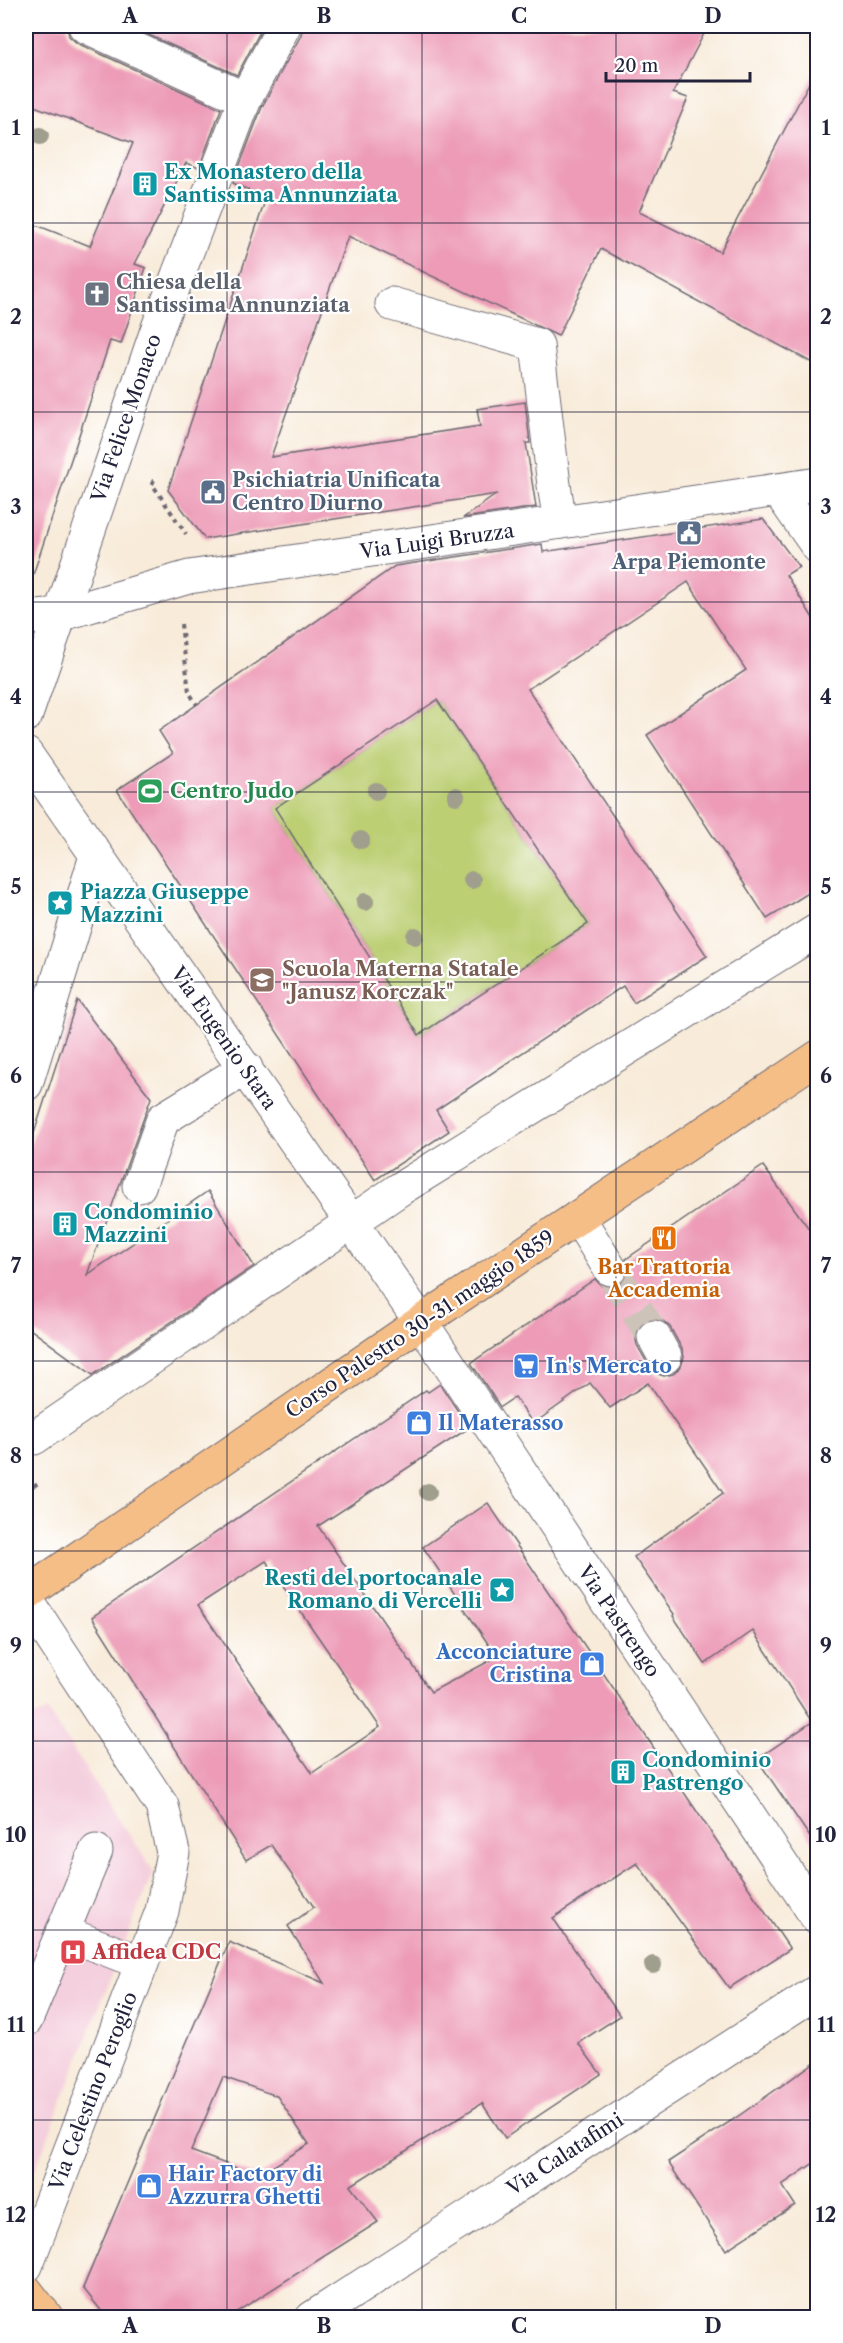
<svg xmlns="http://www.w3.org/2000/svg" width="843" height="2343" font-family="'Libre Caslon Text',serif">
  <rect width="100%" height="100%" fill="#fff"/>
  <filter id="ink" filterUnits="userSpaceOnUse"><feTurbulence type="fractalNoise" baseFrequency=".0167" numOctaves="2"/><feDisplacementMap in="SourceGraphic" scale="12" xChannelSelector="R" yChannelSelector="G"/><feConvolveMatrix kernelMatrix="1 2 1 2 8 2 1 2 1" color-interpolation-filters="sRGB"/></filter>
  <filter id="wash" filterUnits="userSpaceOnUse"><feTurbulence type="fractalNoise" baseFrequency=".008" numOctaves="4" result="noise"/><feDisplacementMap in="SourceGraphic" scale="24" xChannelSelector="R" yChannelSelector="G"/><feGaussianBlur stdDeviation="1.35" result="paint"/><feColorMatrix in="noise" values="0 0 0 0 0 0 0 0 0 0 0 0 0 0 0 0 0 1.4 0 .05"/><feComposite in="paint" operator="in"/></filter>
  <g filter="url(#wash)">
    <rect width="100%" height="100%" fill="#f8ebd9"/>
    <path fill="#f4cfdd" d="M47,1710L153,1871L27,2190L26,1722Z"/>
    <path fill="#bccf73" stroke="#6f7857" stroke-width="1.5" d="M437,700L588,924L419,1035L275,808Z"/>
    <g id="blocks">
      <g fill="#ed9bb7" fill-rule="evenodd">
        <path d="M26,26H67L69,36L77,43L221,109L199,168L186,163L135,264L146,268L121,344L110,341L33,575L26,574V221L90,246L133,143L26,103Z"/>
        <path d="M129,26H263L237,75Z"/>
        <path d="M303,26H708L673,93L688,98L639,212L720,252L818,66V366L601,249L558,336L348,236L271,457L480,426L477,409L525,402L530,443H526L536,507L463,518L497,494L205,539L168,490L266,198L233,183L262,107L301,35Z"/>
        <path d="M763,519L799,567L786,575L818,626V887L767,919L647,735L746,670L688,582L528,689L707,956L634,1003L623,986L436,1110L449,1131L375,1180L117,790L173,753L159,731L395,566L542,544L543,552ZM437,700L588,924L419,1035L275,808Z"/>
        <path d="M77,1000L151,1098L87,1275L208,1191L254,1266L93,1375L26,1326V1158Z"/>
        <path d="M763,1166L818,1241V1849L757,1759L812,1722L753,1631L705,1664L673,1616L674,1614L634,1557L723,1493L648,1383L610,1408L590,1383L533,1424L515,1397L500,1407L471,1363L595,1279L602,1286L610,1288L620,1285L627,1277L629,1269L626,1259ZM654,1318L663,1321L670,1327L682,1349L684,1357L681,1366L673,1374L664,1376L655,1373L649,1366L637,1345L635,1336L638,1327L644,1321Z"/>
        <path d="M440,1384L469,1428L318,1526L431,1692L497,1657L423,1547L488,1503L790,1949L729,1988L637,1863L553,1918L620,2016L578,2043L601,2074L505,2138L482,2103L350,2186L378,2222L227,2318H107L83,2288L229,1942L324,1983L288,1926L314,1907L271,1845L246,1860L92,1617L426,1390L428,1392ZM266,1561L380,1727L312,1773L198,1605ZM223,2077L277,2096L309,2144L258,2176L191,2151Z"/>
        <path d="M818,2060V2160L782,2185L795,2205L726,2250L668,2162L737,2117Z"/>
      </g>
    </g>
  </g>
  <g filter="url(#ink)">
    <use href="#blocks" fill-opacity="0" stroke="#6d6872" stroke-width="1.5"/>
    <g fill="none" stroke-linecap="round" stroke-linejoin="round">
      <path stroke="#cdc3b9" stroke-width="33" stroke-dasharray="33 16" stroke-linecap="butt" d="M610,1269L654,1337"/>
      <defs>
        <g id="minor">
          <path d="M85,26L245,99"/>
          <path d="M392,304L537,345L554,485L560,522"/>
          <path d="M778,490L818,547"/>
          <path d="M26,618L59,615L189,577L818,484"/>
          <path d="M26,715L156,333L245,99L284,26"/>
          <path d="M26,754L421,1322L818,1919"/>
          <path d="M26,1084L96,856"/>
          <path d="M139,1186L163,1119L246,1068"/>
          <path d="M578,1217L610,1269"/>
          <path d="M654,1337L665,1357"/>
          <path d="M26,1435L34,1438L400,1189L818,930"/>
          <path d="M26,1599L162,1806L173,1852L162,1911L26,2266"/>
          <path d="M62,1932L142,1963"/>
          <path d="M26,2020L96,1851"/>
          <path d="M312,2318L818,1991"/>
        </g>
        <g id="major">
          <path d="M26,1594L421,1322L818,1057"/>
          <path d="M26,2291L47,2318"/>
        </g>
      </defs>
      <use href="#minor" stroke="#6d6872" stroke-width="35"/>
      <use href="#major" stroke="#6d6872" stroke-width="35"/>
      <g stroke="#6d6872" stroke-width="4" stroke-dasharray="4.5 4.5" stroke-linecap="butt">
        <path d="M154,480L152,484L186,534"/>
        <path d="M181,624L189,692L197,705"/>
        <path d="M26,1491L41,1481"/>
      </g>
      <use href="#minor" stroke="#fff" stroke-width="33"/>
      <use href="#major" stroke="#f6be87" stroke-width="33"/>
    </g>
    <g fill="#a09e8d">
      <circle cx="40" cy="136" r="9"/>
      <circle cx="376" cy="791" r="9"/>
      <circle cx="456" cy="796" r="9"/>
      <circle cx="361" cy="840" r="9"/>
      <circle cx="472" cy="880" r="9"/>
      <circle cx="365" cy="902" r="9"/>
      <circle cx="415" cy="936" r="9"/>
      <circle cx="428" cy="1492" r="9"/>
      <circle cx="653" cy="1965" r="9"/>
    </g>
  </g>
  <path fill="none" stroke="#22223b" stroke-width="1.5" stroke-opacity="0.55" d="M227,26V2318M422,26V2318M616,26V2318M26,223H818M26,412H818M26,602H818M26,792H818M26,982H818M26,1172H818M26,1361H818M26,1551H818M26,1741H818M26,1930H818M26,2120H818"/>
  <defs>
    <symbol id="building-square" viewBox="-11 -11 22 22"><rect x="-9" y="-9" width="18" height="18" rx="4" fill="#0f9aa8" stroke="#fff"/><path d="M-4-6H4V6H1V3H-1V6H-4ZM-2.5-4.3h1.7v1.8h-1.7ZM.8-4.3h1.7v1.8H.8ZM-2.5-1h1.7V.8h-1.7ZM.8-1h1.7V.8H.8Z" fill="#fff"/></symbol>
    <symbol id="church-square" viewBox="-11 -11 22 22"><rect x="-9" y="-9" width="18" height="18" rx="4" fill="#6b7280" stroke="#fff"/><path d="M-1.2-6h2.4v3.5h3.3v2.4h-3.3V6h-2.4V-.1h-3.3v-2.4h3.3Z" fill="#fff"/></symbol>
    <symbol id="civic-square" viewBox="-11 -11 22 22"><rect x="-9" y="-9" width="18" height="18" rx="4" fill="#5c6f8a" stroke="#fff"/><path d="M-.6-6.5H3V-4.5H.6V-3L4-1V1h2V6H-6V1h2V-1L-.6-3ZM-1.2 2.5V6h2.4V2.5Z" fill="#fff"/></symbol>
    <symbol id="stadium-square" viewBox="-11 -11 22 22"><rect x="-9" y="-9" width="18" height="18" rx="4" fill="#2e9e5b" stroke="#fff"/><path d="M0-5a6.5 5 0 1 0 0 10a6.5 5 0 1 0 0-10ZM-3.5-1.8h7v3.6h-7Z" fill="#fff"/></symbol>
    <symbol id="sight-square" viewBox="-11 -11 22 22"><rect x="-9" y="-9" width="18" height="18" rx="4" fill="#0f9aa8" stroke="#fff"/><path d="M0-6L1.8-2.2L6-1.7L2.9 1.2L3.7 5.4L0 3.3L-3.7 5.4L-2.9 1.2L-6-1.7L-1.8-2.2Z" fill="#fff"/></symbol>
    <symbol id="school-square" viewBox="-11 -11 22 22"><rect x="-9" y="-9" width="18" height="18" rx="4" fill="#8d6e63" stroke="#fff"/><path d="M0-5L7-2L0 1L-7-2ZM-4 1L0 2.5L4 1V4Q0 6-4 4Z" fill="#fff"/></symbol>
    <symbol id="restaurant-square" viewBox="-11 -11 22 22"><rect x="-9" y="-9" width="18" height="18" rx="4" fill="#e8710a" stroke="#fff"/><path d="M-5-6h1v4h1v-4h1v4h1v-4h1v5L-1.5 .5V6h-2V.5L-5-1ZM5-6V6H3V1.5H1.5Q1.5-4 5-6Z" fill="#fff"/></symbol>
    <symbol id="supermarket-square" viewBox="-11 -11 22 22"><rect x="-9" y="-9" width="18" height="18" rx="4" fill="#3f7fe0" stroke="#fff"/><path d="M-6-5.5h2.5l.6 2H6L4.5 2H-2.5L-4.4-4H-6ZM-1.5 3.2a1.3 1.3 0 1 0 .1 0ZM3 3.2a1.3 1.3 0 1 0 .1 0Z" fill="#fff"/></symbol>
    <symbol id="shop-square" viewBox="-11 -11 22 22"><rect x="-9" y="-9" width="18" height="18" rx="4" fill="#3f7fe0" stroke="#fff"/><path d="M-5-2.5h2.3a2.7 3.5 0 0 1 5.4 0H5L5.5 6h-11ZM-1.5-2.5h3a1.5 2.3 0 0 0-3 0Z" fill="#fff"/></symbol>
    <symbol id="hospital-square" viewBox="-11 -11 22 22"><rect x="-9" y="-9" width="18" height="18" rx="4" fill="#e0444e" stroke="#fff"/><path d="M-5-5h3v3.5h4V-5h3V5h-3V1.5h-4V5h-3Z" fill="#fff"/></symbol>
  </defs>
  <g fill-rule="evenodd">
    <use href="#building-square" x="130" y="169" width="30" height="30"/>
    <use href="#church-square" x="82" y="279" width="30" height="30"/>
    <use href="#civic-square" x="198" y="477" width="30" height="30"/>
    <use href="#civic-square" x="674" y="518" width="30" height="30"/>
    <use href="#stadium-square" x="135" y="776" width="30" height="30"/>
    <use href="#sight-square" x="45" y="888" width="30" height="30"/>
    <use href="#school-square" x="247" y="965" width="30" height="30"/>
    <use href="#building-square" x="50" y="1209" width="30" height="30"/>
    <use href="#restaurant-square" x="649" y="1223" width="30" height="30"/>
    <use href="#supermarket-square" x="511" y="1351" width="30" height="30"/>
    <use href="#shop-square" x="404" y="1408" width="30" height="30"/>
    <use href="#sight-square" x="487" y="1575" width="30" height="30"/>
    <use href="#shop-square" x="577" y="1649" width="30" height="30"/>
    <use href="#building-square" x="608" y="1757" width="30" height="30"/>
    <use href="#hospital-square" x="58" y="1937" width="30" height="30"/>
    <use href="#shop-square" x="134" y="2171" width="30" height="30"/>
  </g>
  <g text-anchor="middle" stroke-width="4.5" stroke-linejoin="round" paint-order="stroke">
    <g font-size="20" font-weight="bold" fill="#0d838f" stroke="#fff" text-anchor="start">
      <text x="164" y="179">Ex Monastero della<tspan x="164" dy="23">Santissima Annunziata</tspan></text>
      <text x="80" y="899">Piazza Giuseppe<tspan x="80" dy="23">Mazzini</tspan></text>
      <text x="84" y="1219">Condominio<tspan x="84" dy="23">Mazzini</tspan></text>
      <text x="482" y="1585" text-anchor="end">Resti del portocanale<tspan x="482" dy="23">Romano di Vercelli</tspan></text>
      <text x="642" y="1767">Condominio<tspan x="642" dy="23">Pastrengo</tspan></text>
    </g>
    <g font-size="20" font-weight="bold" fill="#5b616d" stroke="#fff" text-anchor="start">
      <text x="116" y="289">Chiesa della<tspan x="116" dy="23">Santissima Annunziata</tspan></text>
    </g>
    <g font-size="20" fill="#22223b" stroke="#fff">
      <text transform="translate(126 418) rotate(-71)" y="7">Via Felice Monaco</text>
      <text transform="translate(437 541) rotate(-8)" y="7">Via Luigi Bruzza</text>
      <text transform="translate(224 1038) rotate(55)" y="7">Via Eugenio Stara</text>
      <text transform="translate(420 1324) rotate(-34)" y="7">Corso Palestro 30-31 maggio 1859</text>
      <text transform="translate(619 1621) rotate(56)" y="7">Via Pastrengo</text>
      <text transform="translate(93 2091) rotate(-69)" y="7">Via Celestino Peroglio</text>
      <text transform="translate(565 2154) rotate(-33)" y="7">Via Calatafimi</text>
    </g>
    <g font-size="20" font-weight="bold" fill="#4e5e75" stroke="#fff" text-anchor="start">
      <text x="232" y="487">Psichiatria Unificata<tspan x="232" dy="23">Centro Diurno</tspan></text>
      <text x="689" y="569" text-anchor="middle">Arpa Piemonte</text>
    </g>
    <g font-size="20" font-weight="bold" fill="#27864d" stroke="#fff" text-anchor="start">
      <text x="170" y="798">Centro Judo</text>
    </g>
    <g font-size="20" font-weight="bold" fill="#785e54" stroke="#fff" text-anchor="start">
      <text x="282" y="976">Scuola Materna Statale<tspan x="282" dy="23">"Janusz Korczak"</tspan></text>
    </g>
    <g font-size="20" font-weight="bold" fill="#c56008" stroke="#fff">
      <text x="664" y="1274">Bar Trattoria<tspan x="664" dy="23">Accademia</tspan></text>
    </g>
    <g font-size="20" font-weight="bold" fill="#366cbe" stroke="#fff" text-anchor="start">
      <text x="546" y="1373">In's Mercato</text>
      <text x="438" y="1430">Il Materasso</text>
      <text x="572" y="1659" text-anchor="end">Acconciature<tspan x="572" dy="23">Cristina</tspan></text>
      <text x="168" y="2181">Hair Factory di<tspan x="168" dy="23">Azzurra Ghetti</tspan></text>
    </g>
    <g font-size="20" font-weight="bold" fill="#be3a42" stroke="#fff" text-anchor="start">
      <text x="92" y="1959">Affidea CDC</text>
    </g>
  </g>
  <rect width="843" height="2343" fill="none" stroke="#fff" stroke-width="66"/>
  <path d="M606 72v9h144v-9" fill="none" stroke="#22223b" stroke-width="3"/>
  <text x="615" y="72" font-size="18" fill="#22223b" stroke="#ffffff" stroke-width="4.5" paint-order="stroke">20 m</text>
  <rect x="33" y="33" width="777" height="2277" fill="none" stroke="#22223b" stroke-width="2"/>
  <g font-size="20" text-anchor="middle" font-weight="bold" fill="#22223b">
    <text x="130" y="23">A</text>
    <text x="324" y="23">B</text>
    <text x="519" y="23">C</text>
    <text x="713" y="23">D</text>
    <text x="16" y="135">1</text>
    <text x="826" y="135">1</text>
    <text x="16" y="324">2</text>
    <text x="826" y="324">2</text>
    <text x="16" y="514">3</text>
    <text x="826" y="514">3</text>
    <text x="16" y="704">4</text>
    <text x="826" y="704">4</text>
    <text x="16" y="894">5</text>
    <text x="826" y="894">5</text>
    <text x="16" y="1083">6</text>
    <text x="826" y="1083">6</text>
    <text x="16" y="1273">7</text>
    <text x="826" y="1273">7</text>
    <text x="16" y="1463">8</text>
    <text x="826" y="1463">8</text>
    <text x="16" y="1653">9</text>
    <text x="826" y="1653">9</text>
    <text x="16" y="1842">10</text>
    <text x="826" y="1842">10</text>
    <text x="16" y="2032">11</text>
    <text x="826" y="2032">11</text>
    <text x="16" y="2222">12</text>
    <text x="826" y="2222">12</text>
    <text x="130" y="2333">A</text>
    <text x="324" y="2333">B</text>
    <text x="519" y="2333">C</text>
    <text x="713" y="2333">D</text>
  </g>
</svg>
